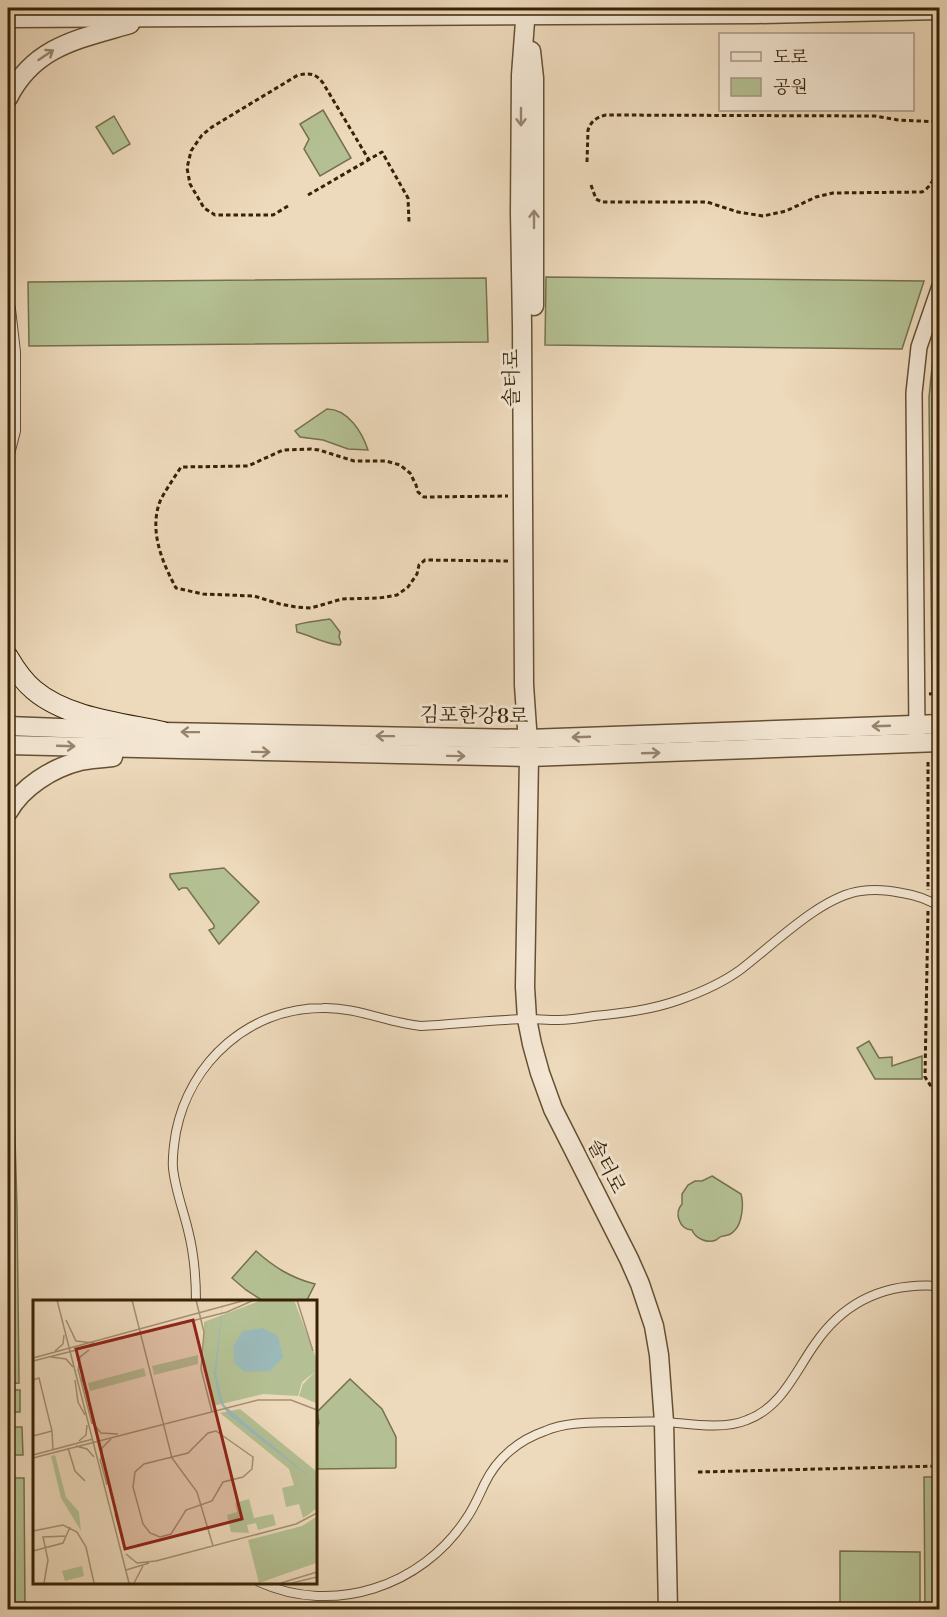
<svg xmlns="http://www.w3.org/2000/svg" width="947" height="1617" font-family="'Libre Bodoni','Noto Serif KR',serif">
  <rect width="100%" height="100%" fill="#edd9bb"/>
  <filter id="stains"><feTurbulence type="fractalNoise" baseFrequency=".00333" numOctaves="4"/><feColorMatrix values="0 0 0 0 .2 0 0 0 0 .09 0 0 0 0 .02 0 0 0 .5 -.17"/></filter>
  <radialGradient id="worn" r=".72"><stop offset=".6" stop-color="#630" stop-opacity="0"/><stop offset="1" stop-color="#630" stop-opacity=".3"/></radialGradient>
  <g fill="#b4c093" stroke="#76714c" stroke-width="1.5">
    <path d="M323,110L351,158L320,176L304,149L309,139L300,124Z"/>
    <path d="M114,116L130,144L113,154L96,127Z"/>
    <path d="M546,277L924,281L902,349L545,345Z"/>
    <path d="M486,278L488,342L29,346L28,282Z"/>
    <path d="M939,332V699C935,698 933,694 932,690L929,397L933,358Z"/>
    <path d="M327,409C348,409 362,432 368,450L348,449L323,440L300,437L295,431Z"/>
    <path d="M329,619L331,620L340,632L339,637L341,642L340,645C325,644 312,636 297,632L296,625C303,622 319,621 329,619Z"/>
    <path d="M13,823V1068L17,1209L19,1383L8,1384V833Z"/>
    <path d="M224,868L259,902L219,944L209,930L214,928V925L187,888H182L179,890L170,877V874Z"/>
    <path d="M869,1041L879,1058L892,1057V1066L922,1056V1079H875L857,1048Z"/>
    <path d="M712,1176L741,1194C744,1204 742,1223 735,1230C731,1235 728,1235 723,1236C720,1236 718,1239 716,1240C707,1244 695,1238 692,1230C679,1229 674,1213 682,1204V1194L688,1185L695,1181H702Z"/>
    <path d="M256,1251C274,1267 291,1278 315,1284L306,1302H265L246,1290L232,1278Z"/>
    <path d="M350,1379L382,1409L396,1437V1467L395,1468L315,1469V1434L319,1423L317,1412Z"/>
    <path d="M13,1390H20V1412H14Z"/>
    <path d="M8,1427H22L23,1455H8Z"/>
    <path d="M924,1477H939V1609H925Z"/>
    <path d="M8,1478H24L25,1609H8Z"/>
    <path d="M840,1551L920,1552V1609H840Z"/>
  </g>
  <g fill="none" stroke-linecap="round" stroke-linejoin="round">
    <defs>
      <g id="service">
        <path d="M8,296L11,309L16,352V431L8,462"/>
        <path d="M196,1302C196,1278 194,1253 188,1230C183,1209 175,1189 173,1168C172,1156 174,1144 176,1132C190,1061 250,1008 323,1008C357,1007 388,1023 421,1026C456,1024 491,1020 526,1019C536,1019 547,1020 558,1020C570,1020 582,1018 594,1016C623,1013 651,1010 679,1000C699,993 722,983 740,970C772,946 821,896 861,891C874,889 888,890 902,893C915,895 928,899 940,907"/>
        <path d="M259,1582C334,1616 422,1586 466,1519C474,1508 479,1495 485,1483C497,1458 519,1440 545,1431C569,1421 595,1423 621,1422C636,1422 651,1421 666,1422C691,1424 723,1430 747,1420C782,1407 795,1372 815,1344C845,1300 887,1282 940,1286"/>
      </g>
      <path id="minor" d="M917,734L914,393L919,347L940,286"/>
      <g id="tertiary">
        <path d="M526,8L521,75L520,213L522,325L524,685L529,757L525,987L527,1019L532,1044L540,1073L553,1109L629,1259L640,1284L654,1326L659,1355L664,1422L668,1610"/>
        <path d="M8,18L757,14L940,10"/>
        <path d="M531,51L534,78V306"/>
        <path d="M8,98C34,46 79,39 130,24"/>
        <path d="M8,726L163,732L528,739L940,724"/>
        <path d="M8,745L529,757L940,742"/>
        <path d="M8,812C22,787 52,768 80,761C90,759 102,758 113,757"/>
      </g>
      <path id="secondary" d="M8,657C15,669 23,681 34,690C67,718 121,723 163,732"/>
    </defs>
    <use href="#service" stroke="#655033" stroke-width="10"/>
    <use href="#minor" stroke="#655033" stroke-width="18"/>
    <use href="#tertiary" stroke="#655033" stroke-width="21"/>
    <use href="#secondary" stroke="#382206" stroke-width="22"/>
    <g stroke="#382206" stroke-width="3" stroke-dasharray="4.5 3" stroke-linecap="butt">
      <path d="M587,162L588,130C591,121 597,117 606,115L875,116L898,120L940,122"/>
      <path d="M591,185L596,199L602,202H707L738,212L763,216L786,211L816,197L833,193L922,192C933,186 935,174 940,162"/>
      <path d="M308,195L382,152L408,198L409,222"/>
      <path d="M288,206L273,215H215L204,208L190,184L187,168L191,151L202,135L212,127L298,75C311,73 315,73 323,83L369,160"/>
      <path d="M508,561L425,560L419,565L417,574L408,587L397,595L379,598L342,599L311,608L296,607L280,604L254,596L203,594L176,588C162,562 148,529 161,499C167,488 174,478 181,467L248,466L283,450L311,449L319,450L354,461H386L400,465L410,473L416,485L418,492L424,497L508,496"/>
      <path d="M929,694L940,693"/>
      <path d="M928,762V890"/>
      <path d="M928,911L925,1077L938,1097V1276"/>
      <path d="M938,1295L940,1338"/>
      <path d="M698,1472L940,1466"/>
    </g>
    <use href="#service" stroke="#f3e6d3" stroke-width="8"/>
    <use href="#minor" stroke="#f3e6d3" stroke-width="15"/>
    <use href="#tertiary" stroke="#f3e6d3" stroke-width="18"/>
    <use href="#secondary" stroke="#f3e6d3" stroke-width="20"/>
  </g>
  <defs><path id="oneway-shaft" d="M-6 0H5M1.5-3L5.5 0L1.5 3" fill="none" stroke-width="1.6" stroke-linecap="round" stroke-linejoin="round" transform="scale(1.5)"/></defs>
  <g stroke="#96846c">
    <use href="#oneway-shaft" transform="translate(46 55) rotate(-34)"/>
    <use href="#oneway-shaft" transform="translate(521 117) rotate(90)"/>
    <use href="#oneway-shaft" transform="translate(534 219) rotate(-90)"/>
    <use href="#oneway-shaft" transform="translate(881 726) rotate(178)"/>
    <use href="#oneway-shaft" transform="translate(190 732) rotate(-179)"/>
    <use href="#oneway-shaft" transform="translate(385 736) rotate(-179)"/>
    <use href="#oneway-shaft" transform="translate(581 737) rotate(178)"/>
    <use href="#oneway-shaft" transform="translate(66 746) rotate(2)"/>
    <use href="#oneway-shaft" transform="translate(261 752) rotate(1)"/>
    <use href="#oneway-shaft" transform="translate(651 753) rotate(-2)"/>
    <use href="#oneway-shaft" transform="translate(456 756) rotate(1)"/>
  </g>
  <g text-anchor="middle" stroke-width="6" stroke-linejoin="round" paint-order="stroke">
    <g font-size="20" fill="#382206" stroke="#f3e6d3">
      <text transform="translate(511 378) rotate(-90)" y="7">솔터로</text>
      <text transform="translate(474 715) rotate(1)" y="7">김포한강8로</text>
      <text transform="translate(607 1166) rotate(63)" y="7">솔터로</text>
    </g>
  </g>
  <g transform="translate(33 1300)">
    <rect width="284" height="284" fill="#edd9bb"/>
    <path d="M229,0H261L283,58V103L266,96L270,84L282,72L269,82L265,96L230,94L180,106L170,69L171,22ZM165,55V64L121,75L119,66ZM111,68L113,76L57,91L55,83ZM207,109L283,171L284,208L275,215L270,218L266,204L253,207L249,188L261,185L256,169L187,113ZM22,155L33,197L46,212L48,231L28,198L18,156ZM216,199L221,218L240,214L243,225L225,230L223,223L214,225L216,233L198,232L194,215L204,212L202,203ZM283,217V263L226,283L215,240L269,226ZM49,266L51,276L32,281L29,271Z" fill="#b4c093"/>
    <path d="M190,0L183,76L191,105L283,182L197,116L187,103L181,75ZM230,28L245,36L250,57L237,71L212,72L202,64L200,46L210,31Z" fill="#9bb9b9"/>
    <path fill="none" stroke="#a59073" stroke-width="1.5" d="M24,0L96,283M99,0L139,158L164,192L180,246M163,0L171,32L168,69L179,112M264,0L280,51M33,20L43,41L61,43M22,51L30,44L31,35M18,57L33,59L40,67M0,58L213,0M0,61L194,12L221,0M45,69L59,124M45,71L47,57L56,50M48,78L55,92L57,110M0,80L6,78L19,131L0,136M42,80L45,102L52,115M59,122L68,133L85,134M19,131L20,150M183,131L220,157L219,169L210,177L190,182L179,201L153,210L138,234L127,237L117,233L110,224L100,187L102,172L111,164L155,153L175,133ZM46,141L53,135L54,125M43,146L54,149L61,157M35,148L42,171L52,181M0,155L60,139M0,158L225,100H258L284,110M67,159L74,185M68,160L69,148L78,139M82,214L92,249M0,231L30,225L44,232L53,247L61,283M0,251L30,243L37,227M93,254L104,263L123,261M123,261L263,224L284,213M93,270L116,263M0,275V250M11,283L15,260L10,237L34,236M101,283L110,266M248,283L284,272M259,283L284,277"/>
    <path fill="#8f2418" fill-opacity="0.15" stroke="#8f2418" stroke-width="3" d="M160,20L209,219L92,249L43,49Z"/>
    <rect width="284" height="284" fill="none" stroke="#382206" stroke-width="3"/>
  </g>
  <rect width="947" height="1617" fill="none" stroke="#edd9bb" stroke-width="30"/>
  <rect x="9" y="9" width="929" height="1599" fill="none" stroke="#382206" stroke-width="3"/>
  <rect x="15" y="15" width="917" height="1587" fill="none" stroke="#382206" stroke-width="1.5"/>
  <rect x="719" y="33" width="195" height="78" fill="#f3e6d3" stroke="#a89881" stroke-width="1.5"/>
  <rect x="731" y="52" width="30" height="9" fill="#f3e6d3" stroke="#a89881" stroke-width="1.5"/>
  <text x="773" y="63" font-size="18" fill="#382206">도로</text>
  <rect x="731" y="78" width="30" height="18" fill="#b4c093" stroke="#a89881" stroke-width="1.5"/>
  <text x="773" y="93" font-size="18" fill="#382206">공원</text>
  <rect width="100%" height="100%" filter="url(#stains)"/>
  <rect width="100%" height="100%" fill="url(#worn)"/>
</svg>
